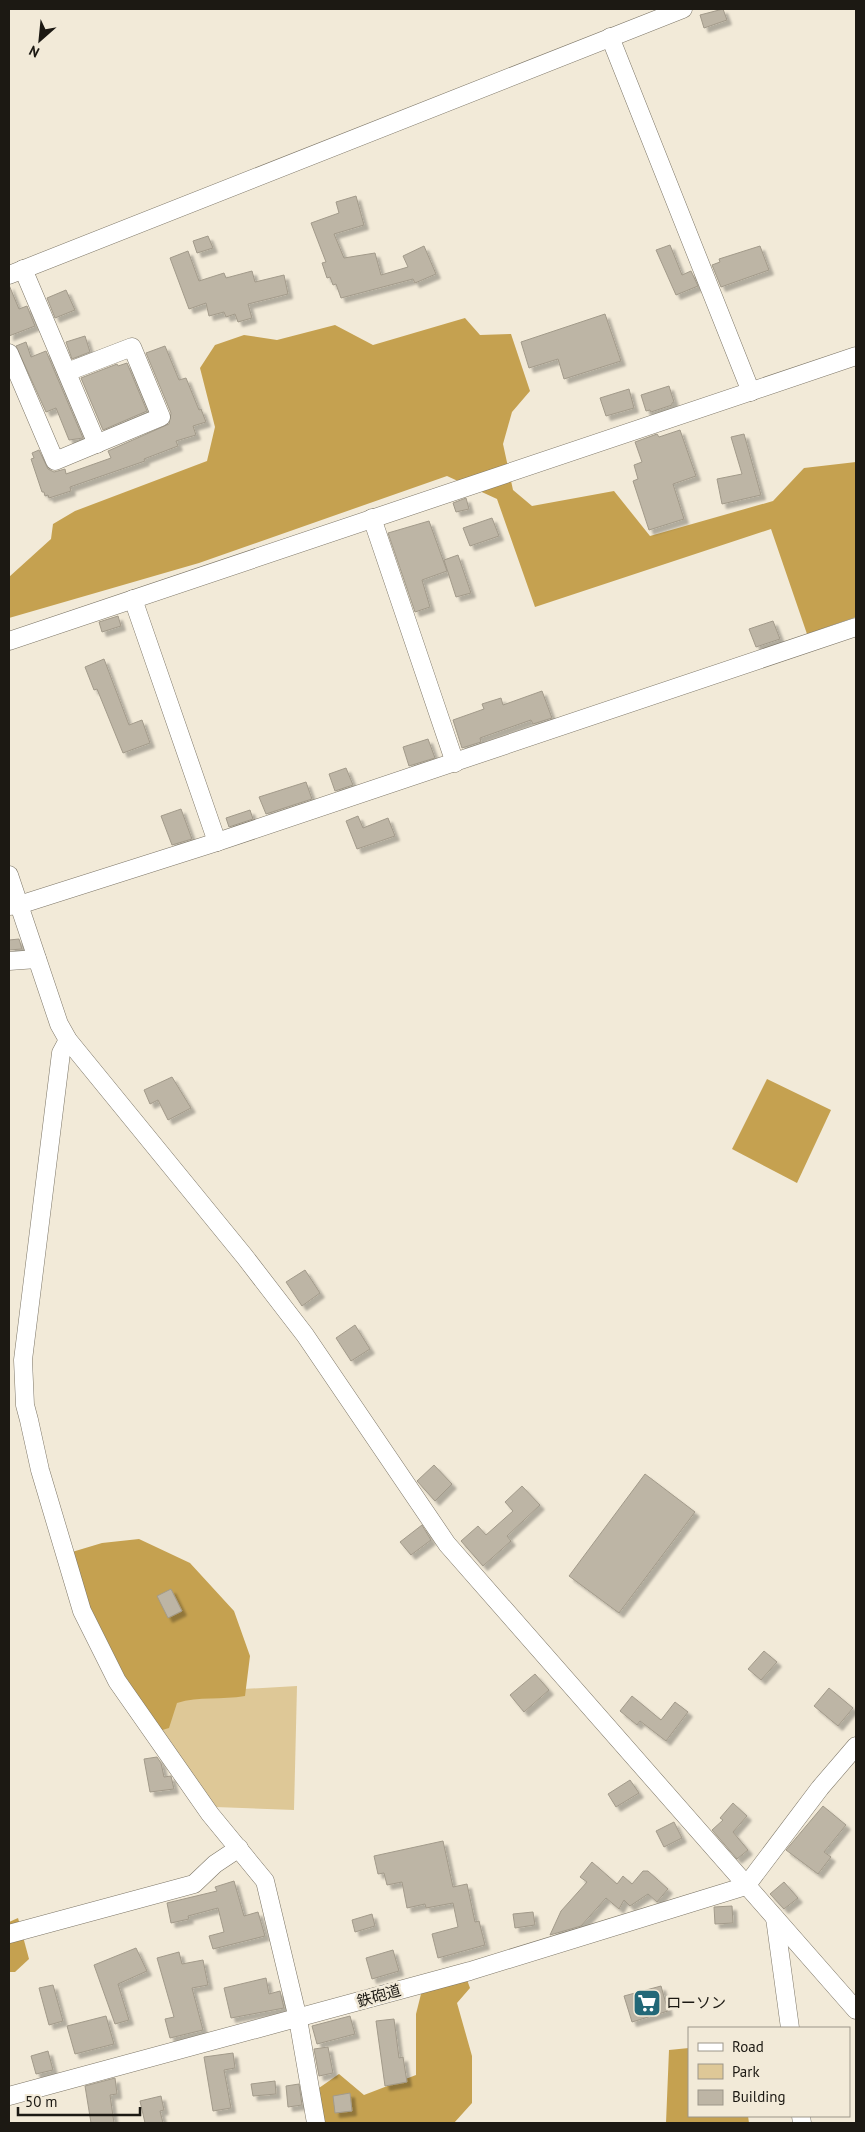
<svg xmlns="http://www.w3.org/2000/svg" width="865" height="2132" font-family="'PT Sans','Noto Sans JP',sans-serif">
  <defs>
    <filter id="shadow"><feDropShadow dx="4.5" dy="4.5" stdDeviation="1" flood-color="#0004"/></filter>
  </defs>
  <rect width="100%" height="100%" fill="#f2ead8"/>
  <path fill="#dec897" d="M297,1686L294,1810L215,1807L135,1695Z"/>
  <g fill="#c5a150">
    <path d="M465,318L480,335L511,334L530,391L512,412L503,444L513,490L532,506L614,491L650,536L773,501L804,468L856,462V617L807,634L771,529L535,607L497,499L447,476L199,563L9,618V577L51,539L53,524L75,511L207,461L215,427L200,368L215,345L244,335L277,340L335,325L373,345Z"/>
    <path d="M767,1079L831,1110L797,1183L732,1149Z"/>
    <path d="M139,1539L190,1563L234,1611L250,1656L245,1696C222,1700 199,1696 177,1703L169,1728L159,1731L124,1676L89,1608L72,1552L102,1543Z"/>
    <path d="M18,1918L29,1959L15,1972H9V1922Z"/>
    <path d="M466,1977L470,1988L457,2003L472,2056V2103L454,2123H324L319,2088L339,2074L364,2095L416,2075V2014L422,1990Z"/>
    <path d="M689,2048V2116H748L749,2123H666L669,2050Z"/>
  </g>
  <g fill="#bdb5a5" stroke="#a29a8a" filter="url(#shadow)">
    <path d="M723,9L727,20L704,28L700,15Z"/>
    <path d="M356,196L364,225L334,234L344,258L375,253L381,275L408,267L403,256L424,246L436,274L415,283L413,279L341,298L336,284L333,285L330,277L327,278L322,263L326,262L311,223L339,213L336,202Z"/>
    <path d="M208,236L213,248L197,253L193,241Z"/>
    <path d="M670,245L682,275L691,271L698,286L676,295L656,250Z"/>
    <path d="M760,246L769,270L721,287L712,265L720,262L719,259Z"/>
    <path d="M188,251L199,281L224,273L226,278L252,271L255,282L284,275L288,294L248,304L252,318L238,322L235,314L226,317L224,312L209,316L206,303L189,309L170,258Z"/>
    <path d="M9,285L19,309L27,306L35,326L9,336Z"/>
    <path d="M66,290L75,310L55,318L47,298Z"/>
    <path d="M605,314L621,361L564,379L558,359L529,368L521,342Z"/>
    <path d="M85,336L90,352L72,359L66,342Z"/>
    <path d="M26,342L31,357L46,351L83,438L69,440L56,408L46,412L16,346Z"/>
    <path d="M165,346L179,380L186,378L199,410L201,409L206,422L193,426L196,435L176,441L178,446L144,459L145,461L70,487L71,491L49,498L48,495L45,496L44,492H42L31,459L34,458L32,453L39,450L48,469L54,472L65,469L66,474L111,458L108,451L169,424L171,413L146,353Z"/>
    <path d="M127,363L147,411L103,430L81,378L117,364L118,366Z"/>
    <path d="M669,386L674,402L672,403V405L651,412L650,410L646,411L641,395Z"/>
    <path d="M629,389L634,408L606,416L600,398Z"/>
    <path d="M680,430L696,476L673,484L684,519L649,530L633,481L638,479L634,465L642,462L635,442L657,434L659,437Z"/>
    <path d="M744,434L761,495L722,504L717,479L742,474L731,437Z"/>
    <path d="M466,498L469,509L456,512L453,503Z"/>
    <path d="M492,518L499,536L470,546L463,528Z"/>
    <path d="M429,521L447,571L422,580L430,607L415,612L388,533Z"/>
    <path d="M458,555L471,593L456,597L444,560Z"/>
    <path d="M118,616L121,626L102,632L99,622Z"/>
    <path d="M773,621L780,639L756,647L749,629Z"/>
    <path d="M104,659L129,725L142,720L150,743L123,753L97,689L94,690L85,667Z"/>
    <path d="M542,691L552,718L533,724L531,720L480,738L481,742L462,748L453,720L484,709L482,704L501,698L503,705Z"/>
    <path d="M428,739L435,758L409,766L403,747Z"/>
    <path d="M346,768L353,785L335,791L329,774Z"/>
    <path d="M306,782L312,799L266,814L259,797Z"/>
    <path d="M181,809L192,839L172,845L161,816Z"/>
    <path d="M250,810L253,819L229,827L226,818Z"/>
    <path d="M358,816L363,828L388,818L395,836L357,849L346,821Z"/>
    <path d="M19,939L22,949L9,950V940Z"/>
    <path d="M172,1077L191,1108L168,1120L158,1100L150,1104L144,1090Z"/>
    <path d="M305,1270L320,1293L302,1306L286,1282Z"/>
    <path d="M355,1325L370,1349L351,1361L336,1338Z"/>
    <path d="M434,1465L452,1484L435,1501L417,1481Z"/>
    <path d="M645,1474L695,1512L619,1613L569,1576Z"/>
    <path d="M522,1486L540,1505L507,1536L511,1541L483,1566L461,1541L478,1526L486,1535L513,1511L505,1502Z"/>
    <path d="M422,1525L431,1540L411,1555L400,1542Z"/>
    <path d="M171,1589L182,1611L168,1618L157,1596Z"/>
    <path d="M764,1651L777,1662L761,1680L748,1669Z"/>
    <path d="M535,1674L549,1690L524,1712L510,1695Z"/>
    <path d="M829,1688L853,1708L838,1726L814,1706Z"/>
    <path d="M632,1696L661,1720L675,1702L688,1712L666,1741L640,1721L637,1725L620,1711Z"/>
    <path d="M157,1757L161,1763L164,1777L171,1776L174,1789L150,1792L144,1759Z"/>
    <path d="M630,1780L639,1793L616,1807L608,1794Z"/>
    <path d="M733,1803L747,1816L733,1832L748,1850L737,1859L712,1830L723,1820L720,1818Z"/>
    <path d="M823,1806L846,1825L824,1852L831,1857L818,1874L786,1850Z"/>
    <path d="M674,1822L682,1838L664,1847L656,1831Z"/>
    <path d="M443,1841L453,1887L467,1884L475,1922L479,1921L485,1945L438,1958L432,1934L458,1927L453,1903L426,1908L425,1904L407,1908L402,1882L387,1885L384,1873L378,1874L374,1856Z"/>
    <path d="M592,1862L617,1884L623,1876L632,1884L643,1871H648L668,1889L657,1902L648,1894L630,1906L624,1900L619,1909L606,1898L581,1926L550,1935L561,1911L587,1882L580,1877Z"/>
    <path d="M234,1881L244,1916L258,1912L265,1936L213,1949L209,1936L224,1932L218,1908L188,1916L189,1919L171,1923L167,1903L217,1891L215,1887Z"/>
    <path d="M784,1882L798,1898L784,1909L770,1894Z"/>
    <path d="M732,1906L733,1923L715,1924L714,1907Z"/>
    <path d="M533,1912L535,1925L515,1928L513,1914Z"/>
    <path d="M372,1914L375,1926L355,1932L352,1920Z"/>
    <path d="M136,1948L147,1971L118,1984L129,2020L115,2024L94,1965Z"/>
    <path d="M393,1950L399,1971L372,1979L366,1958Z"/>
    <path d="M179,1952L182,1964L203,1960L208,1985L192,1988L203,2030L170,2038L165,2019L174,2017L157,1958Z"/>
    <path d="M266,1978L269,1994L280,1991L284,2008L231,2018L224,1988Z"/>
    <path d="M53,1985L63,2021L49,2025L39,1988Z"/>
    <path d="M661,1986L668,2011L632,2022L624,1996Z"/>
    <path d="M106,2016L114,2044L75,2054L67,2026Z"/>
    <path d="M350,2016L355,2034L317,2044L312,2026Z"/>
    <path d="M394,2019L399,2058L403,2057L407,2082L385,2086L376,2021Z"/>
    <path d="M328,2047L333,2073L319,2076L314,2049Z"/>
    <path d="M48,2051L53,2070L36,2074L31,2056Z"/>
    <path d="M233,2053L235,2068L224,2070L231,2108L213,2111L204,2057Z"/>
    <path d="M115,2078L117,2094L110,2095L114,2123H91L85,2086Z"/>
    <path d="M275,2081L276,2094L253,2096L251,2084Z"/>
    <path d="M299,2084L302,2105L288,2107L286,2086Z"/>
    <path d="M350,2093L352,2111L335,2113L333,2096Z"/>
    <path d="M161,2096L164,2110L160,2111L163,2123H145L140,2101Z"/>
  </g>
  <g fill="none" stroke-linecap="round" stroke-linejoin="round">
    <defs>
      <g id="minor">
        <path d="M610,37L751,392"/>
        <path d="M23,269L97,444"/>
        <path d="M9,275L683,9"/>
        <path d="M9,353L55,461L161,417L132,347L67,372"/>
        <path d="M372,518L455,763"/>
        <path d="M133,599L217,842"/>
        <path d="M9,641L856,356"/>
        <path d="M9,875L59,1024L68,1040L245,1257L305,1335L447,1544L856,2010"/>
        <path d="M9,906L19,905L217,842L856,627"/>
        <path d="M9,961L37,959"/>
        <path d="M68,1040L61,1053L23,1360L25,1405L29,1420L40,1470L82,1611L117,1681L210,1814L265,1881L298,2019L316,2123"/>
        <path d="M746,1886L820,1788L856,1746"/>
        <path d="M775,1918L790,2028"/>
        <path d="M9,1934L194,1884L215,1864L239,1848"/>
        <path d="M9,2096L470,1971L746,1886"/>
        <path d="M801,2116L802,2123"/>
      </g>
    </defs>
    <use href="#minor" stroke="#7d7667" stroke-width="19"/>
    <use href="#minor" stroke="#fff" stroke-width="18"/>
  </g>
  <defs>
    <symbol id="supermarket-square" viewBox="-11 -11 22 22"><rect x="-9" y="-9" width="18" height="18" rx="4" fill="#226878" stroke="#f2ead8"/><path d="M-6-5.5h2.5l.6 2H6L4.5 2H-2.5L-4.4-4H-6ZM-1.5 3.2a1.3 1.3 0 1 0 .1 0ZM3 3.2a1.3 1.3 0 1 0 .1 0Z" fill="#fff"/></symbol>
  </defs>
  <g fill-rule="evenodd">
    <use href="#supermarket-square" x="631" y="1987" width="32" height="32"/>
  </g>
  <g text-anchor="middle" stroke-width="5" stroke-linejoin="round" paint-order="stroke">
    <g font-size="15" fill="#1c1913" stroke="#f2ead8">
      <text transform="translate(379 1996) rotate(-16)" y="5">鉄砲道</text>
    </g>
    <g font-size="15" fill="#1c1913" stroke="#f2ead8" text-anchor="start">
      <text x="666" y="2008">ローソン</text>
    </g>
  </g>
  <rect width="865" height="2132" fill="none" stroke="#1c1913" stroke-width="20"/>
  <rect x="688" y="2027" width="162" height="90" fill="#f2ead8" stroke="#9c9689"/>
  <rect x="698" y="2043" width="25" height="8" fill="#ffffff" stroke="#9c9689"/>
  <text x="732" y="2052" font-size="15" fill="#1c1913">Road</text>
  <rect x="698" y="2064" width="25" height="15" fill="#dec897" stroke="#9c9689"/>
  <text x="732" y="2077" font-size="15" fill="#1c1913">Park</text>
  <rect x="698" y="2090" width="25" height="15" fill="#bdb5a5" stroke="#9c9689"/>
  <text x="732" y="2102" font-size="15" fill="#1c1913">Building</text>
  <g transform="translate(40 40) rotate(207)" stroke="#f2ead8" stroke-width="4" paint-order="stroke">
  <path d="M0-4L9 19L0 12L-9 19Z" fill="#1c1913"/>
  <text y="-8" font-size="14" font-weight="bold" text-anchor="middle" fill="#1c1913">N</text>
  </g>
  <path d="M18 2107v8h122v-8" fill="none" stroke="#1c1913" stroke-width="2.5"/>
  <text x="25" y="2107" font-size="15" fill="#1c1913" stroke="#f2ead8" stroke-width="4" paint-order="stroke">50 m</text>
</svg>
